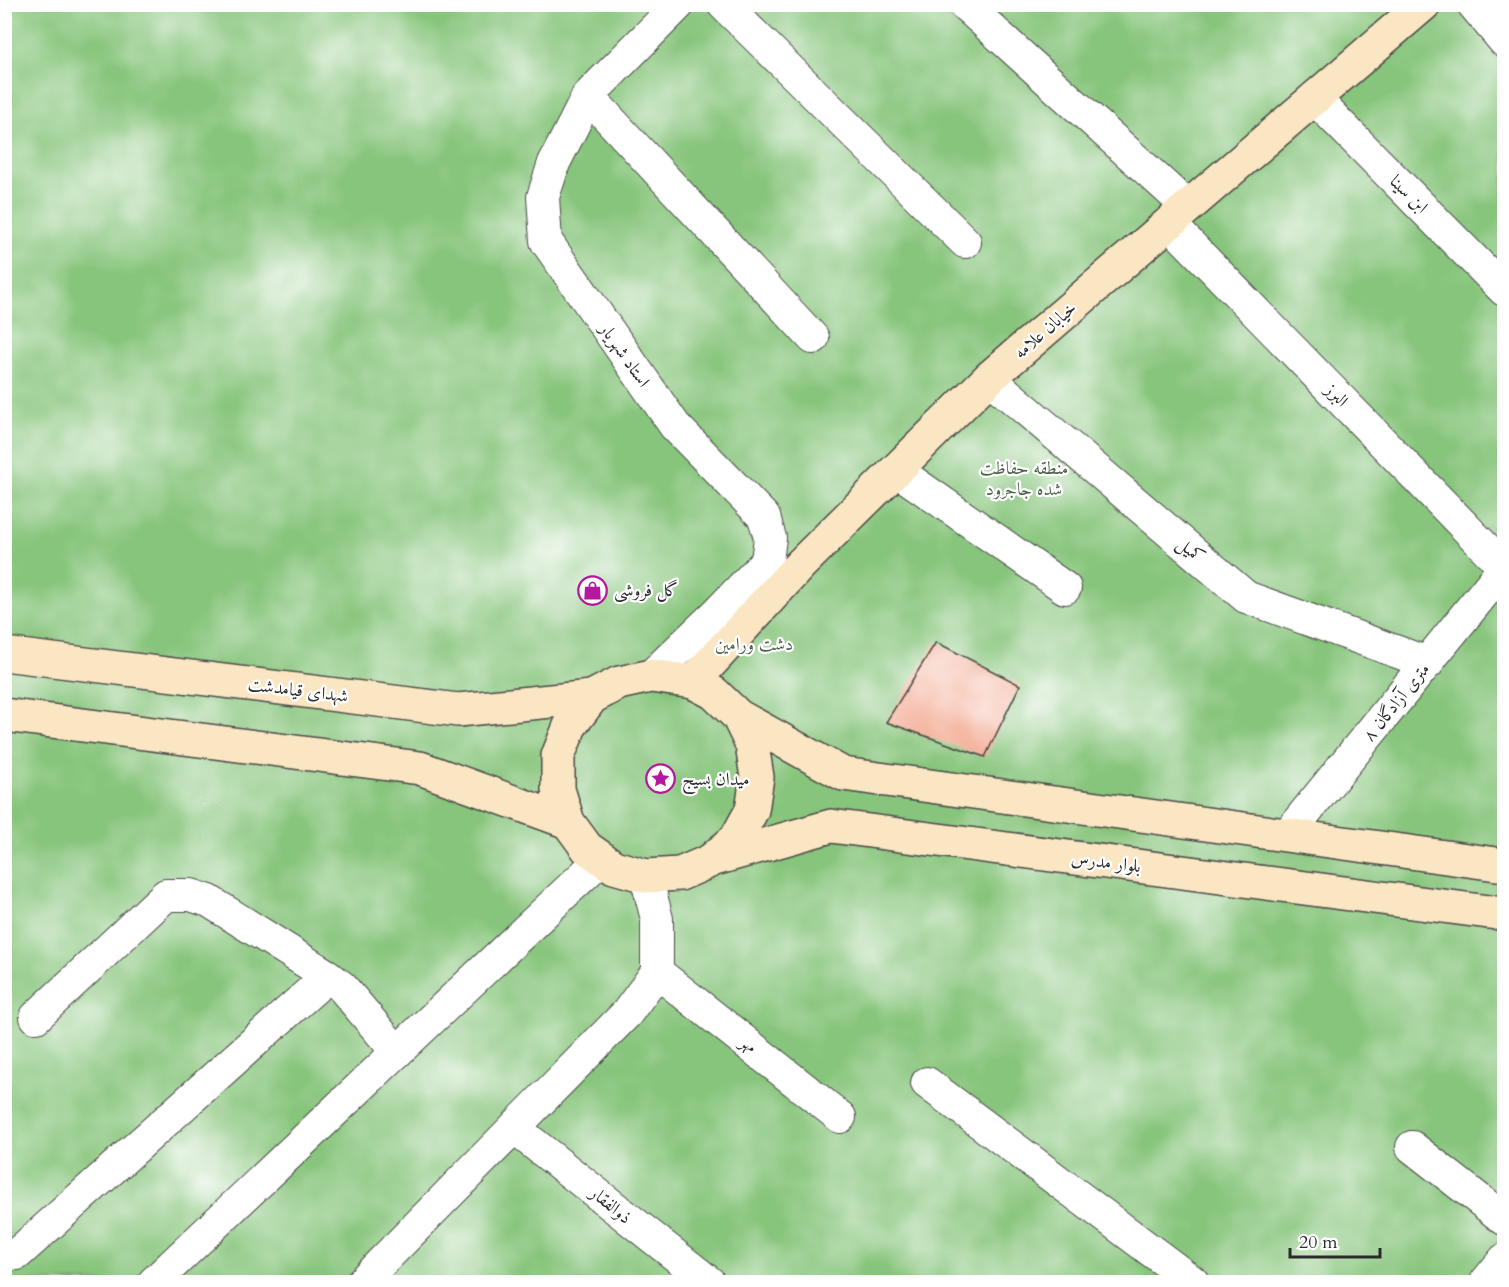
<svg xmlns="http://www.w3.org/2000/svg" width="1509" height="1287" font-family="Cardo,Amiri,serif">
  <rect width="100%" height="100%" fill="#fff"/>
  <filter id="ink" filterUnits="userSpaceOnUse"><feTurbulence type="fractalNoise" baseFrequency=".0167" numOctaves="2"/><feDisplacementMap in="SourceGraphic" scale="12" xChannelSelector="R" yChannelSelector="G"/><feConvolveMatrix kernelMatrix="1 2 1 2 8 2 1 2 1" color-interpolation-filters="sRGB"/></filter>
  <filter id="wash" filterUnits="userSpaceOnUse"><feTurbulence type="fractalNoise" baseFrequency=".008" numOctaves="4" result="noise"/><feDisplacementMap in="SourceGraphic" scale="24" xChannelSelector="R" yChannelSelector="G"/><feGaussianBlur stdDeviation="1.35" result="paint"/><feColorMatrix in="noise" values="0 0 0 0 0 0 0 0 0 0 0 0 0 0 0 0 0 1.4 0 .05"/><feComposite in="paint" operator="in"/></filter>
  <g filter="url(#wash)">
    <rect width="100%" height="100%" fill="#efebd3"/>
    <rect fill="#87c57b" stroke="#597853" stroke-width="1.5" x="5" y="5" width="1499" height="1277"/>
    <g id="blocks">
      <path fill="#f2a288" d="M936,642L1020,685L985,757L886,722Z"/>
    </g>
  </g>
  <g filter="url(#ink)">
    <use href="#blocks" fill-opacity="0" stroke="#484844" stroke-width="1.5"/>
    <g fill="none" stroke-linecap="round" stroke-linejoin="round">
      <defs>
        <g id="street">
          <path d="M723,4L965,242"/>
          <path d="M964,4L1188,207"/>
          <path d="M1473,4L1504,41"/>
          <path d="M588,96L813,338"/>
          <path d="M1314,98L1504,290"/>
          <path d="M1169,223L1504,567"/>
          <path d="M989,378L1246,597L1428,663"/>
          <path d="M896,470L1065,588"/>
          <path d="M651,676L716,614L767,561L770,538L764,517L675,426L546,241L543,197L554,163L588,96L679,4"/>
          <path d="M1287,835L1504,568"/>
          <path d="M657,972L840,1117"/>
          <path d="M36,1017L166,895H191L209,901L328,976L342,987L397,1052"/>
          <path d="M927,1083L1193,1282"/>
          <path d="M514,1128L709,1282"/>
          <path d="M1412,1147L1504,1219"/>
          <path d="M17,1254L328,976"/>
          <path d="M154,1282L602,858"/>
          <path d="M362,1282L627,1013L657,972V919L646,876"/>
          <path d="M1486,1282L1504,1260"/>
        </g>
        <g id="secondary">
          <path d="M4,654L458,710L592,697"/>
          <path d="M693,682L800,565L989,378L1424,4"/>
          <path d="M4,715L420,768L568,822"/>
          <path d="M738,716L752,745L757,777L752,810L736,839L710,861L680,874L646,876L614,867L587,848L568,822L558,789V756L570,726L592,697L619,683L651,676L693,682L714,693L738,716L843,774L1504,865"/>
          <path d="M715,859L831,826L1504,914"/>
        </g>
      </defs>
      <use href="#street" stroke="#484844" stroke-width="34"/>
      <use href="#secondary" stroke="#484844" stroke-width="36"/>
      <use href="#street" stroke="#fff" stroke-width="32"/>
      <use href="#secondary" stroke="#fbe6c4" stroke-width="33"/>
    </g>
  </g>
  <defs>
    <symbol id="shop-ring" viewBox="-11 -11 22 22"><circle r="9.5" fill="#fff" stroke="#b5179e" stroke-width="1.5"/><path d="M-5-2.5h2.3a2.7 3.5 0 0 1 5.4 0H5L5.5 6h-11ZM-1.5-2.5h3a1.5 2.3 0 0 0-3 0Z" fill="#b5179e"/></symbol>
    <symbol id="sight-ring" viewBox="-11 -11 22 22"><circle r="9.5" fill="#fff" stroke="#b5179e" stroke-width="1.5"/><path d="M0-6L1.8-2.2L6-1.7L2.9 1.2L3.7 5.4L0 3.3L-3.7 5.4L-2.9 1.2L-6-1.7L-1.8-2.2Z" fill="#b5179e"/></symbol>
  </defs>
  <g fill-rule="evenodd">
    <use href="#shop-ring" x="576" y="574" width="33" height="33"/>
    <use href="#sight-ring" x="644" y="762" width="33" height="33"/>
  </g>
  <g text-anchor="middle" stroke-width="4.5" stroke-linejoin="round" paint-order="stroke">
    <g font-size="18" fill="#2b2b2b" stroke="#fff">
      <text transform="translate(1409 194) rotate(45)" y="6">ابن سینا</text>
      <text transform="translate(1045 330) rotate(-41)" y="6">خیابان علامه</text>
      <text transform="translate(625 355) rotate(55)" y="6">استاد شهریار</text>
      <text transform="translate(1337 395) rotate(46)" y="6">البرز</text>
      <text transform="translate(1191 550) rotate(40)" y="6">کمیل</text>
      <text transform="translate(298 690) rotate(7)" y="6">شهدای قیامدشت</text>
      <text transform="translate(1396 702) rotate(-51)" y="6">۸ متری آزادگان</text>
      <text transform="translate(1106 862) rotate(7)" y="6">بلوار مدرس</text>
      <text transform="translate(749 1044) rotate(38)" y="6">مهر</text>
      <text transform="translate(611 1205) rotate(39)" y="6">ذوالفقار</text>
    </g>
    <g font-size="18" fill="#4b6147" stroke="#fff">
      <text x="1024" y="474">منطقه حفاظت<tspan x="1024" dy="21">شده جاجرود</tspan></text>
      <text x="754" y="650">دشت ورامین</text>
    </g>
    <g font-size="18" fill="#2b2b2b" stroke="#fff" text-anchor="start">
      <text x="614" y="596">گل فروشی</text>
      <text x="682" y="785">میدان بسیج</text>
    </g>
  </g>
  <rect width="1509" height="1287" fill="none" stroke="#fff" stroke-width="24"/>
  <path d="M1290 1248v9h90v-9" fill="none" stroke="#2b2b2b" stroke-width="3"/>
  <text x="1299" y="1248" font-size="18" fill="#2b2b2b" stroke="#ffffff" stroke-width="4.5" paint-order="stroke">20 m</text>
</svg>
